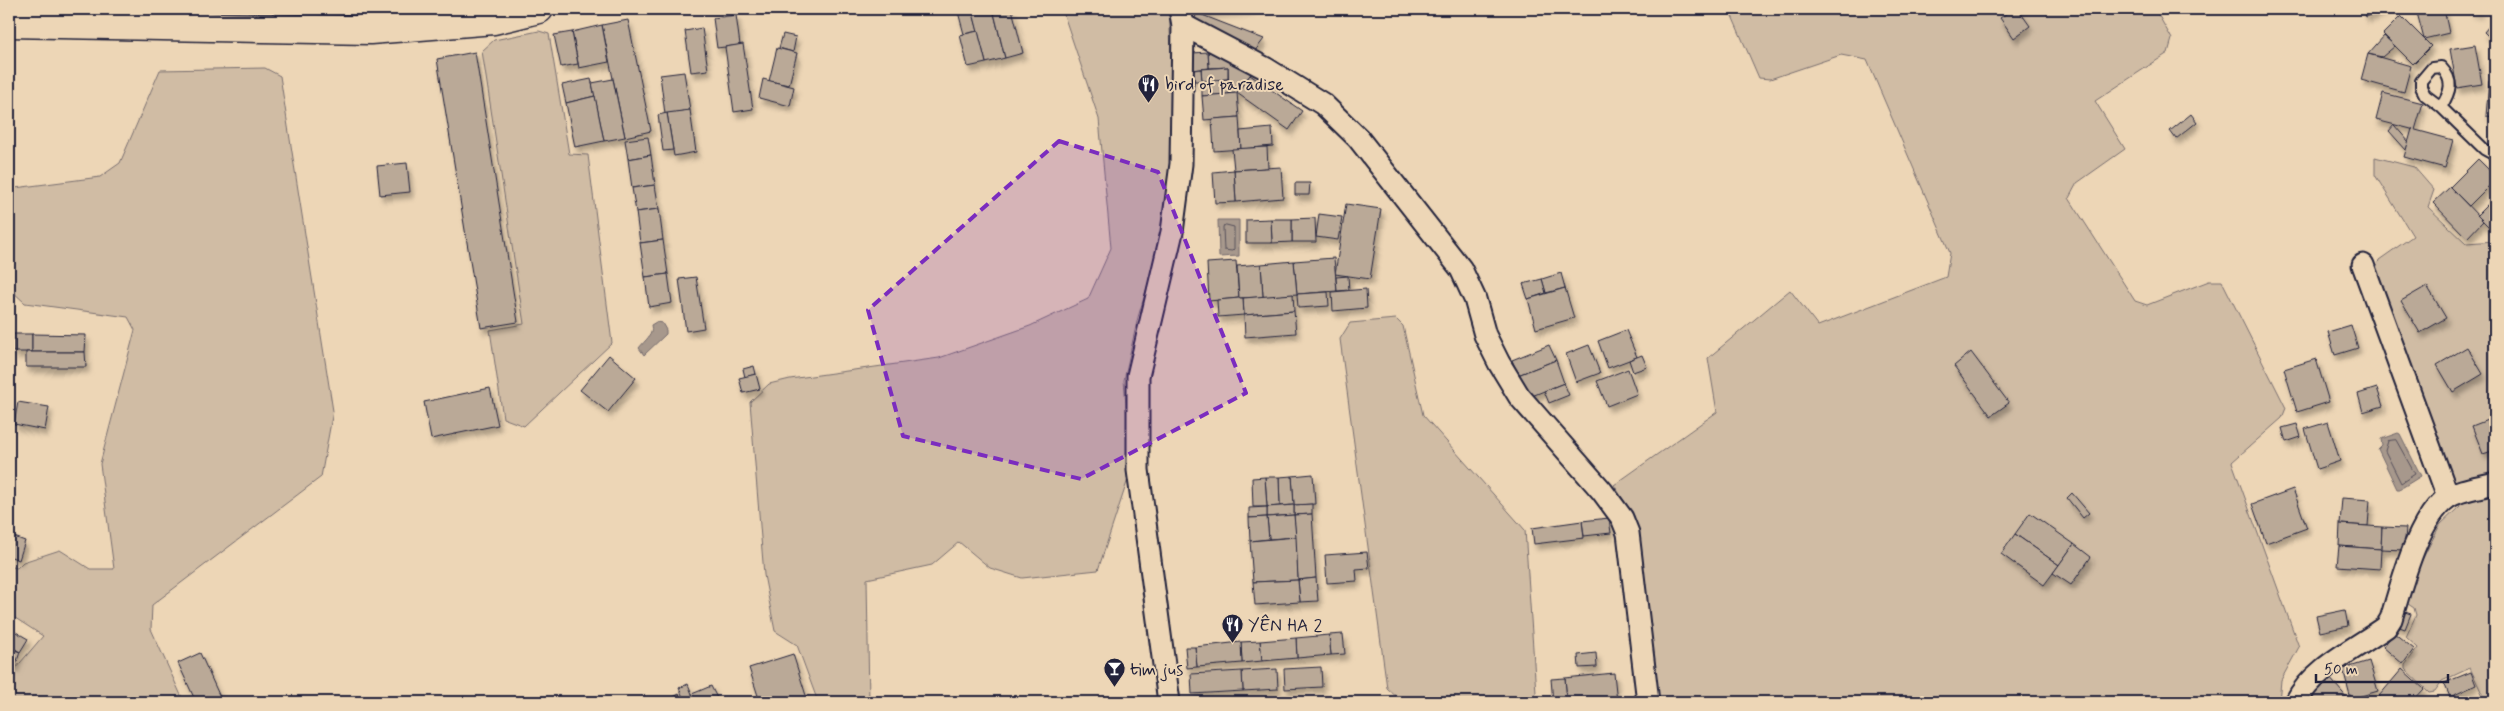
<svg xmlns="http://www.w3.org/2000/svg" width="2504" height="711" font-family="Mynerve,sans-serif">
  <defs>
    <filter id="shadow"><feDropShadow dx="3" dy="5.5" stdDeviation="2.5" flood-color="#0004"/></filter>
  </defs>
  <rect width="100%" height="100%" fill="#edd6b6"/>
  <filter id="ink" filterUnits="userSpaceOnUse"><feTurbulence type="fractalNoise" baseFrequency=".02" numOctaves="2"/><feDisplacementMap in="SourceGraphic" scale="10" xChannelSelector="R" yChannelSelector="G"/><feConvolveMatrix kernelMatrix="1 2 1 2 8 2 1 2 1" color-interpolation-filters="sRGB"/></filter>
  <g filter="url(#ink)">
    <g fill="#d0bca4" stroke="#796f70">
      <path d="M1062,9H1169L1173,93V170L1163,235L1138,317L1124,380L1131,470L1098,570L1022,578L990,568L959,542L932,565L867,579L869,702H818L797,645L775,631L764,575L750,402L769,384L790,379L939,358L1030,326L1088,299L1111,248L1099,119Z"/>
      <path d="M1729,9H2155L2172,39L2168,53L2095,101L2125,149L2077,183L2069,198L2135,301L2147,305L2209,281H2222L2286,408L2282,418L2232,462L2299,647L2281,680L2279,702H1658L1634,516L1614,485L1717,412L1708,358L1790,290L1818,326L1946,277L1950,253L1867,60L1841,55L1770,79L1759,78Z"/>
      <path d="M539,31L549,34L569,154L588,155L612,343L524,426L503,418L490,330L524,324L482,51L494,40Z"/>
      <path d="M265,68L280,76L333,411L321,477L152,605L151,629L184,702H9V676L43,636L9,614V566L17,568L23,562L60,550L90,569H114L100,464L135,330L128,317L25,303L12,291L9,195L15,188L100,177L120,163L160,70Z"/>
      <path d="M2375,157L2414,167L2434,190L2428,207L2466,243L2495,241V702H2486L2470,668L2442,681L2435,691L2429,692L2405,669V665L2418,648L2406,637L2416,615L2414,608L2405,602L2411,581L2440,525L2460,506L2374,274L2379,260L2413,236L2375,175Z"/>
      <path d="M1396,319L1403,326L1423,415L1525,530L1536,693L1531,702H1402L1387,688L1340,339L1350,323Z"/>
    </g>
    <g fill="#a7988c" stroke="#72696c">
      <path d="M1218,220H1239V256L1219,257Z"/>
      <path d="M656,322L662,323L666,330V334L644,355L639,348C645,340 654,335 651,325Z"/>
      <path d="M2398,433L2400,434L2421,476L2400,489H2397L2378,449L2382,445L2381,439Z"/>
    </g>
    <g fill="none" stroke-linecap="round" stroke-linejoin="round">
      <g stroke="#57515b" stroke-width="1">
        <path d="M1226,225L1234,227V249L1232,251L1224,250L1223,227Z"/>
        <path d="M2396,440L2415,474L2401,483L2385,451L2388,441Z"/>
      </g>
    </g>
    <g fill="#baa997" stroke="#22223b" filter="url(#shadow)">
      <path d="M972,9L978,31L964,34L958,12Z"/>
      <path d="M972,9H993L1005,58L986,63Z"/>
      <path d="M993,9H1012L1023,53L1005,58Z"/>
      <path d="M1197,9H1251L1197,13Z"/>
      <path d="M2013,9H2018L2030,26L2014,38L2000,18Z"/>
      <path d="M2363,9H2385L2366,17Z"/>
      <path d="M2416,9H2444L2449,33L2424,39Z"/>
      <path d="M2469,9H2480L2478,13Z"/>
      <path d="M1197,13L1264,39L1251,56L1192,25Z"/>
      <path d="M736,15L740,45L717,48L713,18Z"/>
      <path d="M2401,16L2431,46L2413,64L2383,34Z"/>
      <path d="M2495,19V43L2484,32Z"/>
      <path d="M628,20L651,131L625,137L602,25Z"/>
      <path d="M602,25L609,62L579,68L572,32Z"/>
      <path d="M702,28L708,70L691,72L685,31Z"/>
      <path d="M978,31L986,63L968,67L960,35Z"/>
      <path d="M572,32L578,64L561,67L554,35Z"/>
      <path d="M783,34L796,37L793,52L779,48Z"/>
      <path d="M2384,36L2395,46L2382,57L2368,54Z"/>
      <path d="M743,44L753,109L734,112L725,47Z"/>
      <path d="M2475,45L2482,84L2457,88L2450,49Z"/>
      <path d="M777,48L797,53L789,85L769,81Z"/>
      <path d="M1216,48L1255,68L1237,93L1229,94L1228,67L1209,68L1208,52Z"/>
      <path d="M475,52L518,322L481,328L437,59Z"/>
      <path d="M1208,52L1209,68L1193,70L1192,53Z"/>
      <path d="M2368,54L2411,66L2404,92L2361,80Z"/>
      <path d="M1228,67V79L1202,81L1201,69Z"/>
      <path d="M1201,69L1202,81H1194L1193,70Z"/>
      <path d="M684,72L690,110L665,114L660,75Z"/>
      <path d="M1250,75L1302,111L1289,130L1237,93Z"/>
      <path d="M591,79L595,96L566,103L562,85Z"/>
      <path d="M613,79L625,137L604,141L592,83Z"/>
      <path d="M763,79L794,87L790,106L759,98Z"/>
      <path d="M1228,79L1229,94L1202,96V81Z"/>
      <path d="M2489,81L2495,82V117L2486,116Z"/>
      <path d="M1237,93L1239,117L1204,120L1202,96Z"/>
      <path d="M2383,93L2423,103L2415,130L2376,120Z"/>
      <path d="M595,96L604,141L575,147L566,103Z"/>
      <path d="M690,110L696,152L674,156L667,113Z"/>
      <path d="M667,113L673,150L663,151L658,115Z"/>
      <path d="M2191,114L2197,122L2176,139L2170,131Z"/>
      <path d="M1239,117L1241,149L1214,151L1212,119Z"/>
      <path d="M2394,125L2409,142L2406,150L2389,131Z"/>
      <path d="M1272,128L1273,146L1241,149L1240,131Z"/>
      <path d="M2412,129L2453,140L2445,168L2404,157Z"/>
      <path d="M648,137L651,155L628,159L625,140Z"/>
      <path d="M1267,147L1268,168L1234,170L1232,149Z"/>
      <path d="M651,155L655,185L632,188L628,159Z"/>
      <path d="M2478,159L2495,176V180L2469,206L2450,187Z"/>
      <path d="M407,163L410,192L380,195L377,166Z"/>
      <path d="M1281,167L1283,198L1236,202L1234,170Z"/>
      <path d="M1234,170L1236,202L1215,203L1213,172Z"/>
      <path d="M1295,183H1310L1309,195H1295Z"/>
      <path d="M655,185L659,209L636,212L632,188Z"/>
      <path d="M2450,187L2483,221L2467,238L2433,203Z"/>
      <path d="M2495,197V233L2477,215Z"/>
      <path d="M1346,204L1381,209L1370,279L1335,274Z"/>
      <path d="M659,209L663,240L640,243L636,212Z"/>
      <path d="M1319,214L1342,217L1338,240L1316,237Z"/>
      <path d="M1315,218L1316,242H1292V219Z"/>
      <path d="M1271,219H1292V242L1272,243Z"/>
      <path d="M1271,219L1272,243H1246V220Z"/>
      <path d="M663,240L668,274L645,277L640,243Z"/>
      <path d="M1334,258L1337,291L1297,294L1294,261Z"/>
      <path d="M1236,261L1239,298L1209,301L1207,263Z"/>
      <path d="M1294,261L1297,294L1263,297L1261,264Z"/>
      <path d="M1261,264L1263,297L1239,298L1237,266Z"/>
      <path d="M1561,273L1565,288L1546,293L1542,279Z"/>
      <path d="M668,274L672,303L649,307L645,277Z"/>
      <path d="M1348,276L1349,290L1337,291L1336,277Z"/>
      <path d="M696,277L704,328L686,331L679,279Z"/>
      <path d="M1542,279L1546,293L1528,299L1523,284Z"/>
      <path d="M2427,286L2446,318L2420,333L2401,301Z"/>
      <path d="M1565,288L1574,318L1536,329L1528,299Z"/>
      <path d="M1366,289L1367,308L1333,311L1332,292Z"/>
      <path d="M1328,292L1329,306L1298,308L1297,294Z"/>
      <path d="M1293,294L1294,311L1244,315L1243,298Z"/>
      <path d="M1239,298H1243L1244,315L1218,317L1217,300Z"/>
      <path d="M1294,311L1296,333L1245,337L1244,315Z"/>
      <path d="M2351,325L2358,348L2335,355L2328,332Z"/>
      <path d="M1626,330L1637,357L1608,368L1598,341Z"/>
      <rect x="13" y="334" width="19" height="18"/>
      <path d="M32,334L86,335L85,352H32Z"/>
      <path d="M1549,345L1556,360L1518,375L1512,360Z"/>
      <path d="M1589,345L1600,373L1576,382L1566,354Z"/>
      <path d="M2467,347L2483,374L2453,392L2437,365Z"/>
      <path d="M26,352H85L86,367H26Z"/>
      <path d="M1971,352L2009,403L1991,416L1954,366Z"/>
      <path d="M609,355L636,378L608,412L580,390Z"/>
      <path d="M1642,355L1647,367L1633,372L1629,360Z"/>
      <path d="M2316,359L2329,402L2297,412L2284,369Z"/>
      <path d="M1556,360L1564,383L1527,398L1518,375Z"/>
      <path d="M754,366L756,374L745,377L743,369Z"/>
      <path d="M1628,369L1637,394L1607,406L1597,381Z"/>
      <path d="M756,374L760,389L743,393L739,378Z"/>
      <path d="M1564,383L1569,395L1549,403L1544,391Z"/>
      <path d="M490,388L498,425L431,439L424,402Z"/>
      <path d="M2377,388L2383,406L2363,412L2358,394Z"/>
      <path d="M18,402L49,407L45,430L14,424Z"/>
      <path d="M2495,417V450L2483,454L2472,426Z"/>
      <path d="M2328,422L2340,461L2317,469L2305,429Z"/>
      <path d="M2297,424L2301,437L2286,442L2282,428Z"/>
      <path d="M1313,474L1315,504L1294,505L1292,476Z"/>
      <path d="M1292,476L1294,505L1280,506L1279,477Z"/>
      <path d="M1265,477H1279L1280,506L1267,507Z"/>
      <path d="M1265,477L1267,507H1253L1252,478Z"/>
      <path d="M2293,489L2307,528L2266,543L2252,504Z"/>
      <path d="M2072,493L2089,513L2083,518L2067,498Z"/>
      <path d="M2342,498L2370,500L2368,526L2340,524Z"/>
      <path d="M1312,504V514L1294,515V505Z"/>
      <path d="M1294,505V515L1267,517V507Z"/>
      <path d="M1267,507V517L1249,518V508Z"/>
      <path d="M2030,513L2074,544L2059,565L2015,534Z"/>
      <path d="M1312,514L1316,578L1298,580L1294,515Z"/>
      <path d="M1294,515L1296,537L1269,539L1267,517Z"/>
      <path d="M1267,517L1269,539L1250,541L1249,518Z"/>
      <path d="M1609,518L1611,533L1584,536L1582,521Z"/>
      <path d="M1582,521L1584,538L1534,544L1532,528Z"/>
      <path d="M2340,524L2382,527L2381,549L2339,546Z"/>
      <path d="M2382,527L2406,528L2404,550L2381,549Z"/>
      <path d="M2015,534L2059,565L2044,585L2001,554Z"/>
      <path d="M9,535L25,541L19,560L9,556Z"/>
      <path d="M1296,537L1298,580L1253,582L1250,541Z"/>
      <path d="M2074,544L2091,557L2071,585L2053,573Z"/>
      <path d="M2339,546L2381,549L2380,569L2337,566Z"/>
      <path d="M1367,552L1369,568L1356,569L1357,581L1327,583L1325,555Z"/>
      <path d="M1316,578L1318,601L1300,602L1298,580Z"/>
      <path d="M1298,580L1300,602L1255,605L1253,582Z"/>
      <path d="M2345,610L2348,626L2320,632L2316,616Z"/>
      <path d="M2399,610L2411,614L2405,629L2394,625Z"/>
      <path d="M9,628L28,639L20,652L9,645Z"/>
      <path d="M2394,633L2414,649L2403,664L2383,647Z"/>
      <path d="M1343,634L1345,654L1331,655L1329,635Z"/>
      <path d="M1329,635L1331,655L1297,658L1296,638Z"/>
      <path d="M1296,638L1297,658L1262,661L1260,641Z"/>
      <path d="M1260,641L1262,661L1242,663L1241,642Z"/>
      <path d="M1241,642L1242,663L1197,667L1195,647Z"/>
      <path d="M1185,647H1195L1197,667L1187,668Z"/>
      <path d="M9,648L20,652L15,667L9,665Z"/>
      <path d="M200,653L220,697L210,702H196L178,663Z"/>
      <path d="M1596,653L1597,667L1579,668L1578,655Z"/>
      <path d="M793,654L808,702H760L749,668Z"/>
      <path d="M2369,661L2378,691L2351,699L2343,669Z"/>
      <path d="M1321,667L1322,687L1285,689L1284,669Z"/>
      <path d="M1277,669L1278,689L1243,691L1242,671Z"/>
      <path d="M2402,669L2424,689L2412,702H2387L2379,696Z"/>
      <path d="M1242,671L1243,691L1192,694L1191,674Z"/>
      <path d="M2471,672L2476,685L2450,697L2444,683Z"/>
      <path d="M1614,673L1617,702H1567L1565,678Z"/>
      <path d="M2329,677L2349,700L2347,702H2317L2310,694Z"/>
      <path d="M1565,678L1567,702H1553L1551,679Z"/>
      <path d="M688,684L692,694L696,702H685L679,688Z"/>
      <path d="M711,686L719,702H696L692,694Z"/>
      <path d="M679,694L684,702H664Z"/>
      <path d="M2482,696L2484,702H2463Z"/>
    </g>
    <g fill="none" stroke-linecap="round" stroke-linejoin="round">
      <defs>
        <path id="lane" d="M2441,107C2451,91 2454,81 2441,67L2432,68L2421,81V87L2425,95L2441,107L2484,149L2495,155"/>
        <g id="street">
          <path d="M368,9L370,30"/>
          <path d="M1183,25L1265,68L1323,104L1358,138L1461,269L1475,299L1485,335L1499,363L1519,396L1602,491L1622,518L1628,533L1648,702"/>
          <path d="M2363,265L2448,497"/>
          <path d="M1169,702L1138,470V376L1172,232L1181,164L1183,25L1180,9"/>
          <path d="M2296,702C2313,668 2355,649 2386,627L2391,619C2402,584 2417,520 2447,498C2459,489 2481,487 2495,483"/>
        </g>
        <path id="secondary" d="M9,23L370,30L494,20L539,9"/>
      </defs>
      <use href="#lane" stroke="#22223b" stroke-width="14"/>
      <use href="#street" stroke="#22223b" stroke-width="25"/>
      <use href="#secondary" stroke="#22223b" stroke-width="31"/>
      <use href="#lane" stroke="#edd6b6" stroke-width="10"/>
      <use href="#street" stroke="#edd6b6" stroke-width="21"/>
      <use href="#secondary" stroke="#edd6b6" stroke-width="28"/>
    </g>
  </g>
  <path fill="#7b2cbf" fill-opacity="0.2" stroke="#7b2cbf" stroke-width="4" stroke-dasharray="10 6" stroke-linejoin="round" d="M1059,141L1158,172L1246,393L1081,479L903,436L868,310Z"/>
  <defs>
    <symbol id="restaurant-pin" viewBox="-11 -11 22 30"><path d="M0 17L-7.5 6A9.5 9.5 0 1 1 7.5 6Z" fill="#22223b" stroke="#edd6b6"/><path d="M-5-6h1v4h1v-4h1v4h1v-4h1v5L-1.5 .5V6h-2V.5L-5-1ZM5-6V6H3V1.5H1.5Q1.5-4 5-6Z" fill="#fff"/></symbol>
    <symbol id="bar-pin" viewBox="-11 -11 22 30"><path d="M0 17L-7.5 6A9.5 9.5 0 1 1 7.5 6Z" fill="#22223b" stroke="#edd6b6"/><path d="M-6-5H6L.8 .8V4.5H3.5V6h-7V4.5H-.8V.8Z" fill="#fff"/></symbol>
  </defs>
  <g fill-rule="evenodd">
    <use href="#restaurant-pin" x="1136" y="72" width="25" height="34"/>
    <use href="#restaurant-pin" x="1220" y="612" width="25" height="34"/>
    <use href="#bar-pin" x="1102" y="656" width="25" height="34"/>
  </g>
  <g text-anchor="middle" stroke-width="4" stroke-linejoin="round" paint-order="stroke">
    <g font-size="18" fill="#22223b" stroke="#edd6b6" text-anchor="start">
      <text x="1165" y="90">bird of paradise</text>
      <text x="1248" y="631">YÊN HA 2</text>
      <text x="1130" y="675">tim jus</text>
    </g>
  </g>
  <rect width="2504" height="711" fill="none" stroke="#edd6b6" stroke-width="30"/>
  <rect x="15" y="15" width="2474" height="681" fill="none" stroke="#22223b" stroke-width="2" filter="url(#ink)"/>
  <path d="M2316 674v8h132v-8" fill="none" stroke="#22223b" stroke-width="2.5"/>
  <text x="2324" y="674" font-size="15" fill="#22223b" stroke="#edd6b6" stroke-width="4" paint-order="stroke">50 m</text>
</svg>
